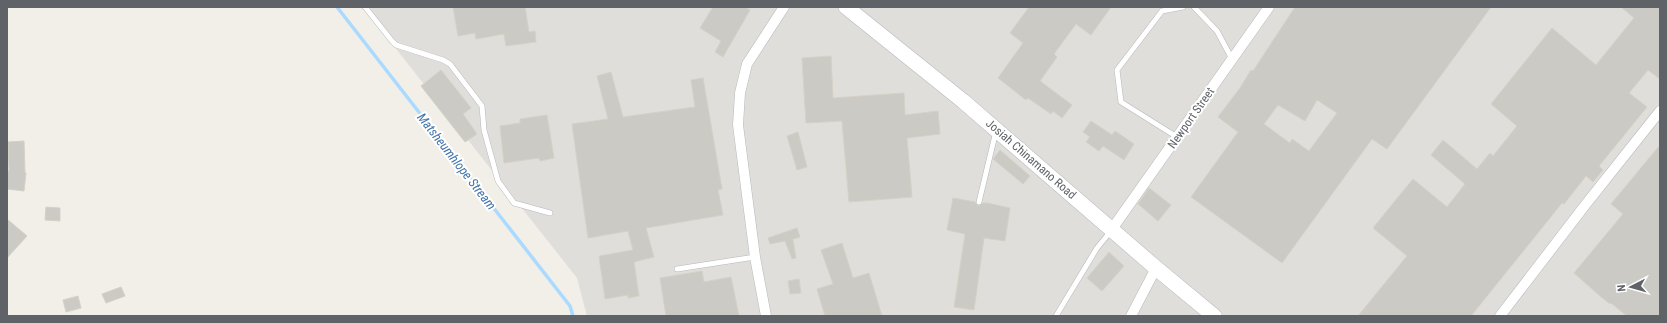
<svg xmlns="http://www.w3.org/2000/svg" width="1667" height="323" font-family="'Roboto Condensed',sans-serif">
  <rect width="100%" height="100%" fill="#f1efe8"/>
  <path fill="#e0deda" d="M363,7H1660V316H587L577,278Z"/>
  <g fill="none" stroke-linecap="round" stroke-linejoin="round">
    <path stroke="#aadaff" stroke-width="3.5" d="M337,7L570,306L573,316"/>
  </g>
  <g fill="#cccac5" stroke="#d6d1c6" fill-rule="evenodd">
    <path d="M453,7H525L529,32L535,31L536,42L506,46L504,34L476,39L475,33L458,36Z"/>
    <path d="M713,7H745L750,10L723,57L715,52L721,41L700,28Z"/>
    <path d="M1029,7H1111L1091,35L1076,24L1054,54L1057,57L1040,81L1072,105L1062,118L1053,111L1051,114L1028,98L1026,100L998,78L1023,43L1010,33Z"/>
    <path d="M1295,7H1491L1387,149L1372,139L1282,263L1191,197L1238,132L1218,117L1240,88L1251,70L1253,71ZM1317,100L1337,113L1309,151L1292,139L1290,143L1264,124L1278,105L1305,121Z"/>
    <path d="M1621,7H1660V79L1648,70L1629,93L1647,107L1599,166L1603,170L1593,182L1586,176L1564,204L1562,203L1471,316H1358L1407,256L1373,228L1399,196L1413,179L1447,207L1465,184L1431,155L1443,140L1477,169L1490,153L1493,156L1517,126L1491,104L1552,28L1596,65L1634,18Z"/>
    <path d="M831,56L833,98L904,93L905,115L938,111L940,134L907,138L912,197L849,202L842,121L806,123L802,58Z"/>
    <path d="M441,70L471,108L463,114L477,134L465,142L421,86Z"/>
    <path d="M611,72L623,117L695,107L691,80L703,78L722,189L718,190L723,215L646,228L654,257L634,262L639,296L628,298V295L605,299L599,256L633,250L628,231L588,238L572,124L608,119L597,76Z"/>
    <path d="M547,115L554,158L540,161L539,158L504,163L500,126L520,123V119Z"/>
    <path d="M1091,121L1112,135L1115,131L1134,144L1124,160L1103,146L1099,151L1086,142L1090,137L1083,132Z"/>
    <path d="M798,132L807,167L797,170L787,136Z"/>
    <path d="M24,141L25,173H26L24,191L7,189V171H9L8,142Z"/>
    <path d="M1660,145V316H1627L1611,303L1610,304L1600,296L1574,273L1623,214L1611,204Z"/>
    <path d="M1000,150L1030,176L1023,184L993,159Z"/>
    <path d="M1149,188L1171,205L1158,221L1138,204Z"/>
    <path d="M953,198L975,202L978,206L983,203H987L1010,208L1005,241L984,238L974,310L954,307L965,234L947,230Z"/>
    <path d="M46,207L60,208V221L45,220Z"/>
    <path d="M7,219L27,236L7,258Z"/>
    <path d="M797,228L800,237L793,239L796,258L792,259L785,241L770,244L768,238Z"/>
    <path d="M842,243L853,278L869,273L882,316H825L817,289L833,284L821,250Z"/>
    <path d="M1109,252L1124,266L1102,291L1087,278Z"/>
    <path d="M702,271L704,282L731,277L739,316H666L660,278Z"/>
    <path d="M799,279L801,293L790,294L788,281Z"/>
    <path d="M121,287L125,296L106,303L102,294Z"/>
    <path d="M78,296L81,308L66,312L63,300Z"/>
  </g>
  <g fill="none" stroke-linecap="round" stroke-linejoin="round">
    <defs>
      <g id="lane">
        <path d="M365,7L392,41L396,45L443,60L450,64L482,106L484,130L498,181L514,203L550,213"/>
        <path d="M1194,7L1217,31L1232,59"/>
        <path d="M1177,137L1121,102L1117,70L1162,11L1183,7"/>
        <path d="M979,202L996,131"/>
        <path d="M677,269L755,257"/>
        <path d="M1056,316L1097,248L1111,231"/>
      </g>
      <g id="street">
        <path d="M1112,229L1269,7"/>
        <path d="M766,316L755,257L738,125L740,93L747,64L784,7"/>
        <path d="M1131,316L1156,268"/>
        <path d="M1500,316L1586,204L1660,111"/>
      </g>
      <path id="secondary" d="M846,7L963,101L1156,268L1214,316"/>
    </defs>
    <use href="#lane" stroke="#b5b8bc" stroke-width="6"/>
    <use href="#street" stroke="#b5b8bc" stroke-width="11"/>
    <use href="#secondary" stroke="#b6babf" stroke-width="16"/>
    <use href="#lane" stroke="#fff" stroke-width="5"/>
    <use href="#street" stroke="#fff" stroke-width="10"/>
    <use href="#secondary" stroke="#fff" stroke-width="15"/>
  </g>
  <g text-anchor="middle" stroke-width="4" stroke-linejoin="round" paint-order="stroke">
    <g font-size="12" fill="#5f6368" stroke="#fff">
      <text transform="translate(1191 118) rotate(-55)" y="4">Newport Street</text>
      <text transform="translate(1031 159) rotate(41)" y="4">Josiah Chinamano Road</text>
    </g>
    <g font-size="13" font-style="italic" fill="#4174aa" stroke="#fff">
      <text transform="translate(457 161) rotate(52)" y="5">Matsheumhlope Stream</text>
    </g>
  </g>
  <rect width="1667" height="323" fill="none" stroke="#5f6368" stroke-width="16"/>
  <g transform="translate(1631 287) rotate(264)" stroke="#ffffff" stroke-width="3" paint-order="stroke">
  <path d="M0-3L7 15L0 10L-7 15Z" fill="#5f6368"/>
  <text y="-6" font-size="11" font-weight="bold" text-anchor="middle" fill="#5f6368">N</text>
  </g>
</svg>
